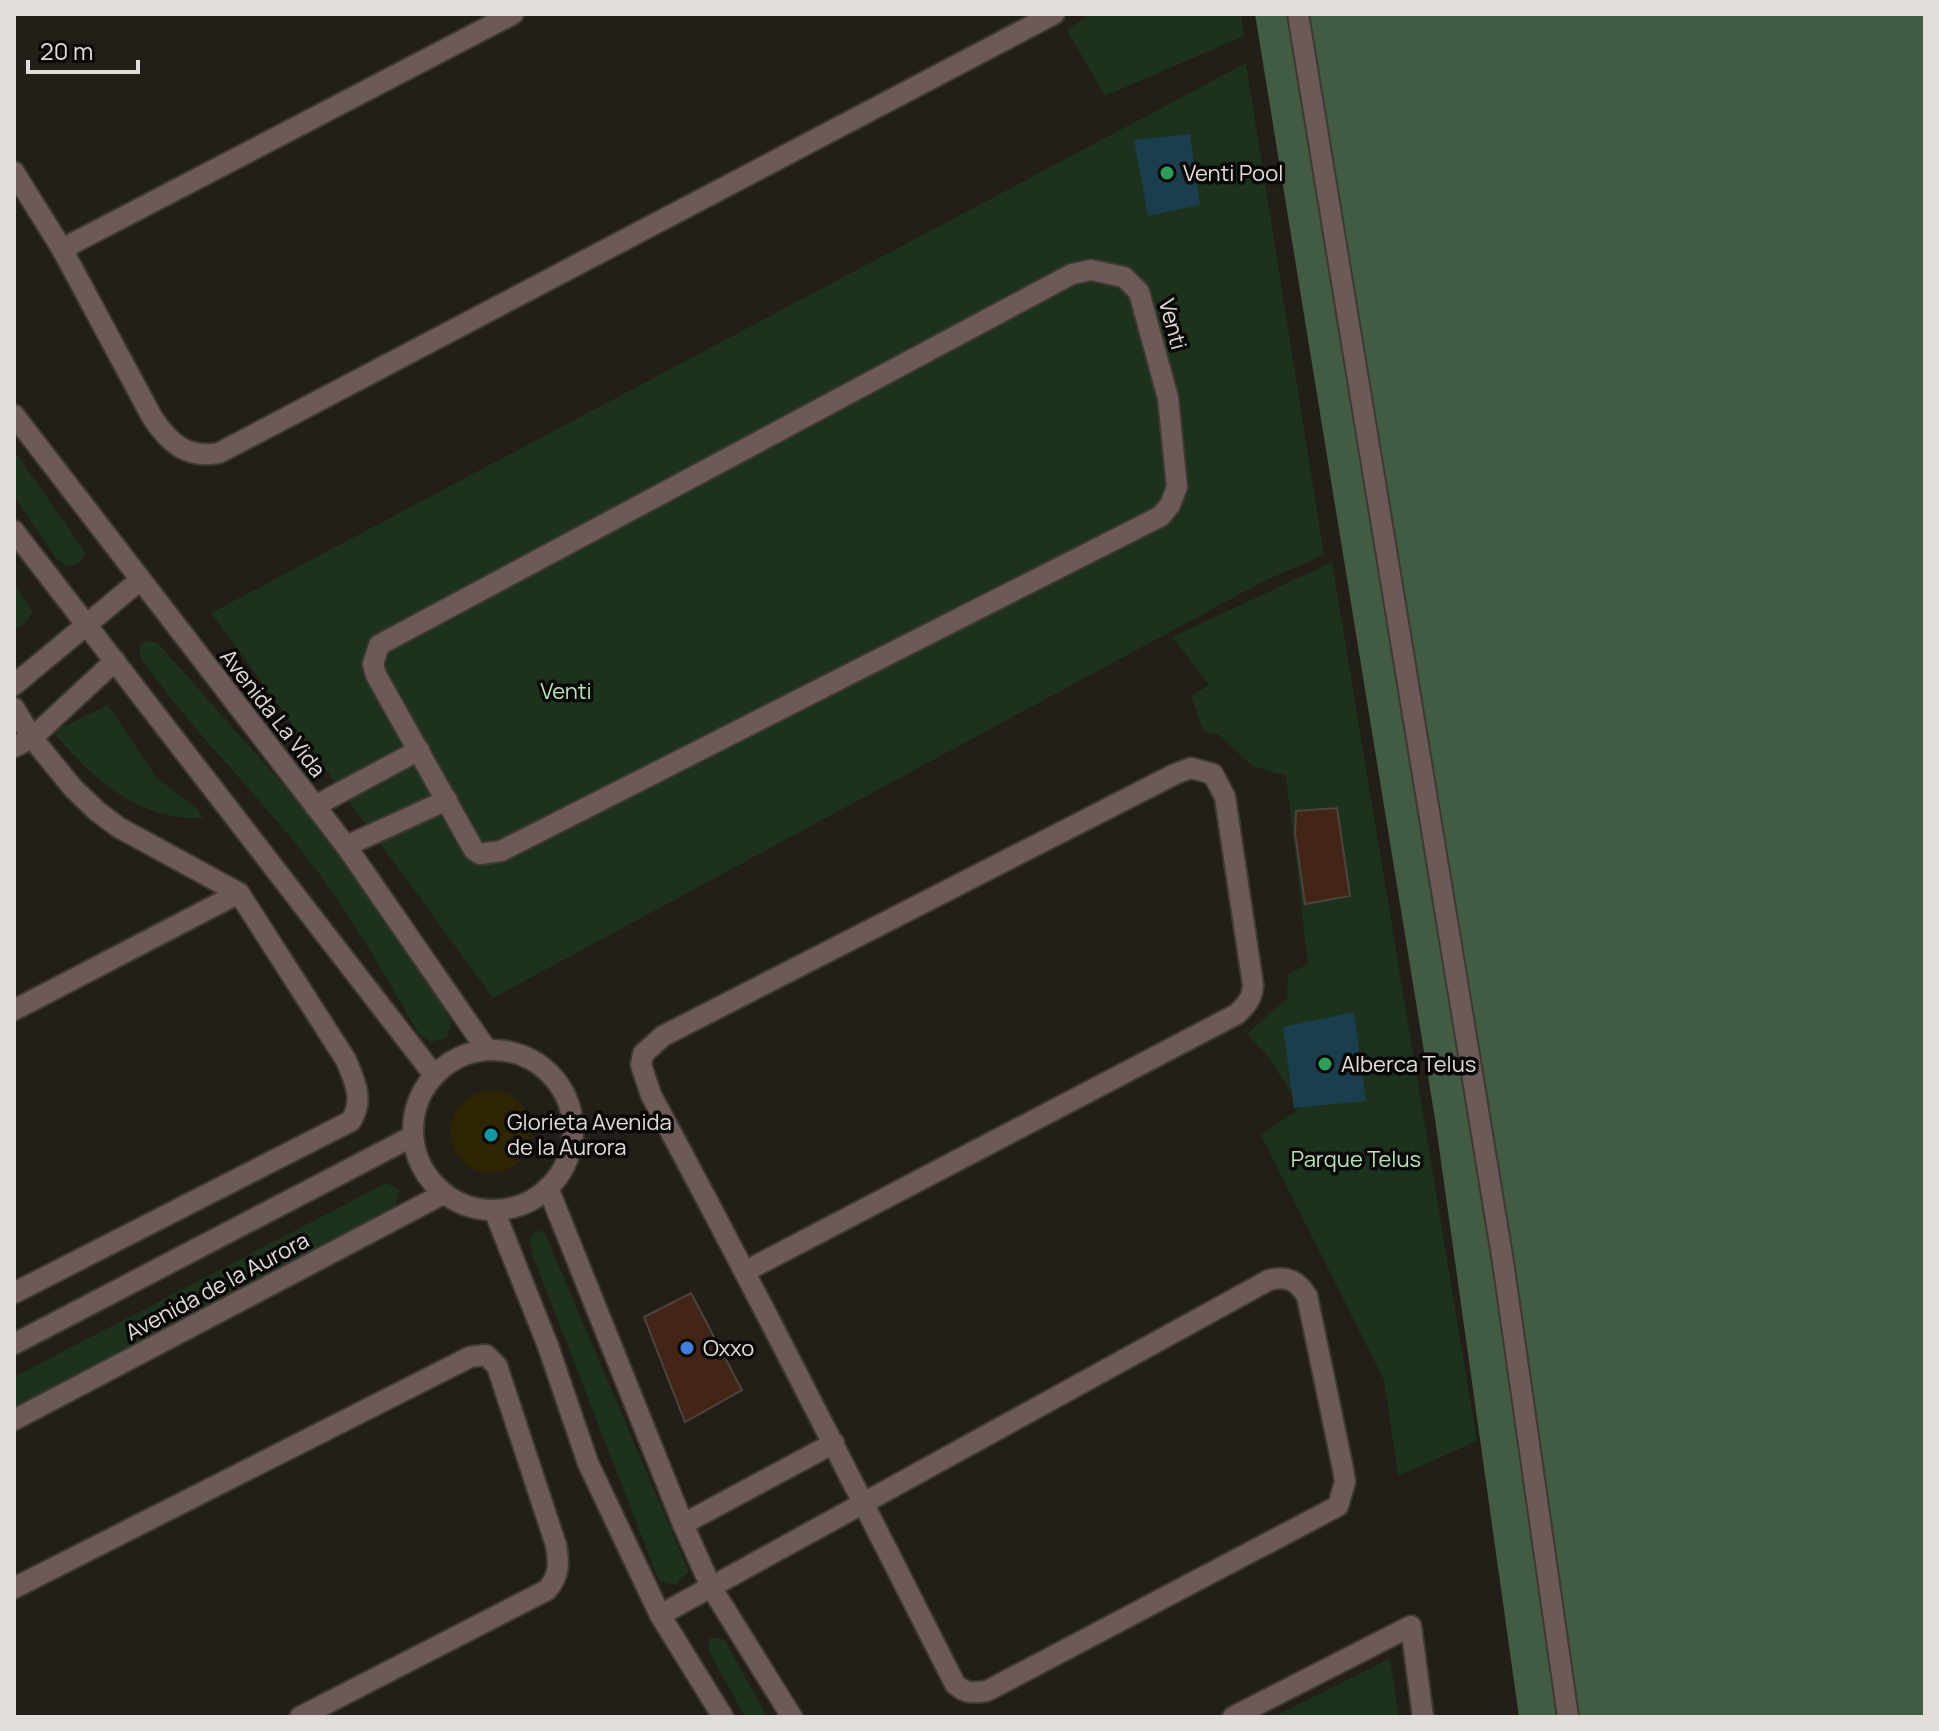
<svg xmlns="http://www.w3.org/2000/svg" width="1939" height="1731" font-family="Manrope,sans-serif">
  <rect width="100%" height="100%" fill="#231e17"/>
  <g fill="#1c321d">
    <path d="M1090,14H1241L1244,36L1105,96L1067,30Z"/>
    <path d="M1246,63L1324,555L1264,581L493,998L211,613Z"/>
    <path d="M14,450L86,553L81,562L67,566L56,558L14,497Z"/>
    <path d="M1332,562L1477,1441L1398,1476L1384,1380L1261,1135L1300,1108L1268,1056L1247,1034L1287,998L1288,974L1308,964L1286,776L1252,766L1219,735L1203,731L1191,696L1209,685L1172,637Z"/>
    <path d="M14,583L33,612L25,623L14,630Z"/>
    <path d="M146,640L157,642L304,808L345,860L439,997L451,1023L447,1038L431,1042L419,1034C382,971 346,906 300,849C248,784 188,726 140,657L139,647Z"/>
    <path d="M108,705L157,778L197,808L203,818C136,820 93,779 53,732Z"/>
    <path d="M386,1183L399,1189L396,1206L14,1408V1377Z"/>
    <path d="M544,1231L689,1572L675,1585L659,1581L532,1254L529,1239L534,1232Z"/>
    <path d="M709,1637L725,1640L767,1717H745L708,1650Z"/>
    <path d="M1390,1658L1399,1717H1272H1273Z"/>
  </g>
  <path fill="#425b43" d="M1255,14H1925V1717H1519L1435,1119Z"/>
  <circle fill="#2d2504" cx="491" cy="1132" r="41"/>
  <g fill="#1b3e4f">
    <path d="M1190,134L1200,205L1148,216L1134,140Z"/>
    <path d="M1354,1012L1366,1101L1294,1108L1283,1027Z"/>
  </g>
  <g fill="#432518" stroke="#4c433f" stroke-width="2">
    <path d="M1337,808L1350,896L1305,904L1295,833L1296,811Z"/>
    <path d="M691,1293L742,1390L685,1422L644,1317Z"/>
  </g>
  <g fill="none" stroke-linecap="round" stroke-linejoin="round">
    <defs>
      <g id="street">
        <path d="M1298,14L1503,1262L1568,1717"/>
        <path d="M14,172L62,249L152,417C169,443 187,459 219,453L1054,14"/>
        <path d="M62,249L513,14"/>
        <path d="M1091,270L1124,277L1139,292L1168,398L1177,487L1170,505L1161,516L501,851L480,854L474,850L376,675L373,664L379,645L1072,274Z"/>
        <path d="M14,415L346,846L485,1047"/>
        <path d="M14,531L434,1075"/>
        <path d="M14,685L139,581"/>
        <path d="M14,708L32,738L73,788L97,811L118,827L239,893L346,1060C355,1082 364,1099 351,1121L14,1293"/>
        <path d="M14,747L32,738L115,661"/>
        <path d="M315,806L419,750"/>
        <path d="M346,846L447,800"/>
        <path d="M14,1010L239,893"/>
        <circle cx="493" cy="1130" r="80"/>
        <path d="M548,1188L683,1524L711,1587L792,1717"/>
        <path d="M494,1210L548,1346L588,1463L660,1615L723,1717"/>
        <path d="M14,1344L413,1136"/>
        <path d="M14,1420L443,1194"/>
        <path d="M683,1524L834,1443"/>
        <path d="M14,1588L470,1357L486,1355L497,1366L556,1545C559,1563 560,1575 547,1590L300,1717"/>
        <path d="M660,1615C863,1503 1066,1392 1269,1280C1287,1276 1297,1280 1307,1296L1343,1469L1345,1482L1338,1506L987,1691C973,1693 966,1694 955,1684C855,1487 756,1290 651,1095L641,1065L643,1054L663,1036L1175,774L1191,768L1213,774L1225,797L1253,985C1252,999 1247,1004 1237,1014L746,1271"/>
        <path d="M1233,1717L1411,1626L1423,1717"/>
      </g>
    </defs>
    <use href="#street" stroke="#3e3932" stroke-width="24"/>
    <use href="#street" stroke="#6b5a58" stroke-width="20"/>
  </g>
  <g fill="#2e9e5b" stroke="#0a0806" stroke-width="3">
    <circle cx="1167" cy="173" r="8"/>
    <circle cx="1325" cy="1064" r="8"/>
  </g>
  <circle fill="#0f9aa8" stroke="#0a0806" stroke-width="3" cx="491" cy="1135" r="8"/>
  <circle fill="#3f7fe0" stroke="#0a0806" stroke-width="3" cx="687" cy="1348" r="8"/>
  <g text-anchor="middle" stroke-width="7" stroke-linejoin="round" paint-order="stroke">
    <g font-size="22" fill="#e1ddd9" stroke="#0a0806" text-anchor="start">
      <text x="1183" y="181">Venti Pool</text>
      <text x="1341" y="1072">Alberca Telus</text>
      <text x="507" y="1130">Glorieta Avenida<tspan x="507" dy="25">de la Aurora</tspan></text>
      <text x="703" y="1356">Oxxo</text>
    </g>
    <g font-size="22" fill="#e1ddd9" stroke="#0a0806">
      <text transform="translate(1173 324) rotate(75)" y="8">Venti</text>
      <text transform="translate(273 713) rotate(52)" y="8">Avenida La Vida</text>
      <text transform="translate(217 1286) rotate(-28)" y="8">Avenida de la Aurora</text>
    </g>
    <g font-size="22" fill="#b5e5b7" stroke="#0a0806">
      <text x="566" y="699">Venti</text>
      <text x="1356" y="1167">Parque Telus</text>
    </g>
  </g>
  <rect width="1939" height="1731" fill="none" stroke="#e1ddd9" stroke-width="32"/>
  <path d="M28 60v12h110v-12" fill="none" stroke="#e1ddd9" stroke-width="4"/>
  <text x="40" y="60" font-size="24" fill="#e1ddd9" stroke="#0a0806" stroke-width="6" paint-order="stroke">20 m</text>
</svg>
